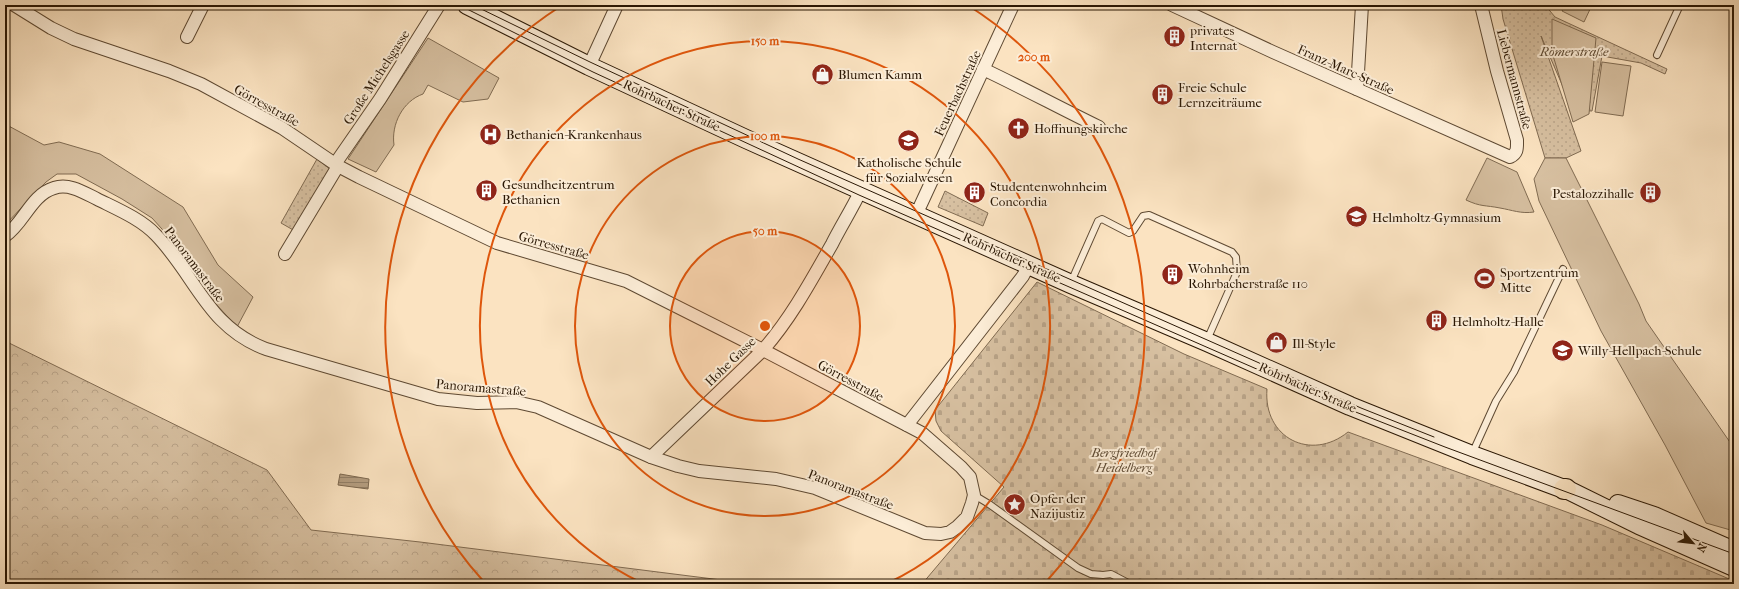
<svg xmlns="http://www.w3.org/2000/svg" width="1739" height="589" font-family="'IM FELL French Canon',serif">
  <defs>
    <pattern id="grass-dots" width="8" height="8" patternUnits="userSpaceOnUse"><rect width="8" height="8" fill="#d7c0a1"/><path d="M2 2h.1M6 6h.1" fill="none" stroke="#b9a489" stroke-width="1.8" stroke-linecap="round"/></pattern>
    <pattern id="forest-crowns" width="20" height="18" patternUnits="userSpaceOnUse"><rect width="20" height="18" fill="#d7c0a1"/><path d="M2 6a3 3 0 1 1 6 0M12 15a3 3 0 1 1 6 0" fill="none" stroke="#b9a489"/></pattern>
    <pattern id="cemetery-stones" width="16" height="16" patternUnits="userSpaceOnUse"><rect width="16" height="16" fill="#d7c0a1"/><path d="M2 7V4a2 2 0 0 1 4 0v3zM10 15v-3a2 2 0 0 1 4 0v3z" fill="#b9a489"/></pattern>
    <pattern id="water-rules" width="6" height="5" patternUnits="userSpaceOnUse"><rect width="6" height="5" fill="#b49d80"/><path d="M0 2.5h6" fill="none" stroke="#927f67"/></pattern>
  </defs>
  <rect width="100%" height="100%" fill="#fbe3c1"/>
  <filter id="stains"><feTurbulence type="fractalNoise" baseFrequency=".005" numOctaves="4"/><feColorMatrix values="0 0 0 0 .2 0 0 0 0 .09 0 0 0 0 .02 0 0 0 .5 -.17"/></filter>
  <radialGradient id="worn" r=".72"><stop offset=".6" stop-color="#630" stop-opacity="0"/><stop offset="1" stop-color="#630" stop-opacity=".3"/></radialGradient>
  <g fill="url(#grass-dots)" stroke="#806b52">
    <path d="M1501,5H1545L1555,17L1667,69L1665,74L1641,63L1602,56L1592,111L1573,110L1541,36L1581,151L1566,158H1545L1503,19Z"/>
    <path d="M317,159L331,170L295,231L281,223Z"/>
    <path d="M945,191L988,213L983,226L938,207Z"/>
  </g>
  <path fill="url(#forest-crowns)" stroke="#806b52" d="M5,341L267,470L311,530L420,542L753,584H5Z"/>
  <path fill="url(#cemetery-stones)" stroke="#806b52" d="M1037,282L1184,354L1267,389C1263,438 1311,462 1348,432L1602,525L1734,581V584H922L1004,487L941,431L936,421L935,410Z"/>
  <g fill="#d7c0a1" stroke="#806b52">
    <path d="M1565,5H1592L1584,22L1562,11Z"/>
    <path d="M1552,19L1596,38L1589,114L1573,122L1552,52Z"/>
    <path d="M428,38L499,78L488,99L463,102L428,85L423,94C403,101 391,124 394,145L376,172L348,159Z"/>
    <path d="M1602,62L1631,66L1623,116L1595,112Z"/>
    <path d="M5,124L44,145L59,142L100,154L183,207L218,265L253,297L237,327L215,303L171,239L152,218L122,199L76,174H57L46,182L5,225Z"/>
    <path d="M1487,158L1517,172L1534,212C1521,214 1512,210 1500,208C1485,205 1481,207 1466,200Z"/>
    <path d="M1545,158H1566L1639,304L1646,321L1734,448V531L1706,523L1665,445L1601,331L1539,201L1534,179Z"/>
  </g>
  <path fill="url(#water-rules)" stroke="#7c674e" d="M340,474L369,479L368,489L338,485Z"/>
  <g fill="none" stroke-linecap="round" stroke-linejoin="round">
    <defs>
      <g id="service">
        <path d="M1657,55L1680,5"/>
        <path d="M1071,282L1098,221L1102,219L1129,233L1133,231L1143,216L1149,215L1232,252L1236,257L1237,272L1207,340"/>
        <path d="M1472,454L1496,401L1514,372L1563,269"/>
        <path d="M974,495L989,504L1078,568L1091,574L1103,575L1111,574L1130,584"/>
      </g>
      <g id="minor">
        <path d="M1172,5L1273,52L1510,157C1518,153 1517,148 1517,140L1497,71L1481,5"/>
        <path d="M187,37L203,5"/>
        <path d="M589,66L617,5"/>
        <path d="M983,69C1023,88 1060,108 1099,127"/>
        <path d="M1357,89L1362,5"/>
        <path d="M335,164L380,99L439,5"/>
        <path d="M916,215L1013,5"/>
        <path d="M5,236C24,223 31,195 54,188C69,183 83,192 97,199C117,209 141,219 156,235C196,276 207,327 266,349L438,399L477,403L516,402L538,407L651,457L678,466L699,471L776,479L815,488L925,533L941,534L950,532L957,527L967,517L972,503L974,495L970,477L961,467L922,433L763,350L626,281L497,243L359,177L338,166L282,128L201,84L169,71L74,39L51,28L14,5"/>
        <path d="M285,254L338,166"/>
        <path d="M907,425L1023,276L1029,265"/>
        <path d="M651,457L763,350C791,318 811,281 832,244C841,226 852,209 861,190"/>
      </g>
      <g id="secondary">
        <path d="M467,5L589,66L746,139L1071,284L1207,342L1350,406L1472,455L1564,489"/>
        <path d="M1566,489L1639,525L1734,567"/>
        <path d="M1618,504L1654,516L1734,551"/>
      </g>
      <path id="primary" d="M1564,489H1566"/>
    </defs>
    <use href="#service" stroke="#5e4932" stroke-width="8"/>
    <use href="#minor" stroke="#5e4932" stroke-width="14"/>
    <use href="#secondary" stroke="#291603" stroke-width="20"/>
    <use href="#primary" stroke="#291603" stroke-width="22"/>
    <use href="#service" stroke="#fcedd7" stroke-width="6"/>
    <use href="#minor" stroke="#fcedd7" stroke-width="12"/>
    <use href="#secondary" stroke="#fcedd7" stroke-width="18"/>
    <use href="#primary" stroke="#fbe3c1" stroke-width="20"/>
    <g stroke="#291603" stroke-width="1">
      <path d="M459,5L593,72L859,195L1348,409L1445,447L1734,554"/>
      <path d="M473,5L590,62L798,159L1361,408L1434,437"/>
    </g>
  </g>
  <circle cx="765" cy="326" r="95" fill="#de560c" fill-opacity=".12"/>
  <g fill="none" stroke="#de560c" stroke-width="2">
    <circle cx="765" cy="326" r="95"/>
    <circle cx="765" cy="326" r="190"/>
    <path d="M642 583A285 285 0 1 1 888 583"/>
    <path d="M485 583A380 380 0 0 1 561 6M969 6A380 380 0 0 1 1045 583"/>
  </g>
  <defs>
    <symbol id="building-disc" viewBox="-11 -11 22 22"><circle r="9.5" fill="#8f2418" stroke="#fcedd7"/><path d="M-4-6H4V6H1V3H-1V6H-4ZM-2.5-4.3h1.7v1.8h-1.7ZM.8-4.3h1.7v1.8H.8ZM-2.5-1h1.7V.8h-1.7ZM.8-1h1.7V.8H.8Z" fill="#fff"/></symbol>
    <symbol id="shop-disc" viewBox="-11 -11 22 22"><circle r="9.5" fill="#8f2418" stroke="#fcedd7"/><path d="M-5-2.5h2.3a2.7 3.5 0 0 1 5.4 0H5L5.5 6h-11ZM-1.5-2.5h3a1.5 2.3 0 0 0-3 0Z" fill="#fff"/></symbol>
    <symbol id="church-disc" viewBox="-11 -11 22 22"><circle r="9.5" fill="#8f2418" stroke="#fcedd7"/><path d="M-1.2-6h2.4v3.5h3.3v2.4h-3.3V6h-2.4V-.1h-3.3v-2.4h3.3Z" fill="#fff"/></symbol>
    <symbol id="hospital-disc" viewBox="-11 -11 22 22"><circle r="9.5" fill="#8f2418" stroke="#fcedd7"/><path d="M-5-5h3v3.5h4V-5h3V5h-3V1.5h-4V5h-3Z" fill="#fff"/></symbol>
    <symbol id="school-disc" viewBox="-11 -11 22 22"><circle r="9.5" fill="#8f2418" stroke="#fcedd7"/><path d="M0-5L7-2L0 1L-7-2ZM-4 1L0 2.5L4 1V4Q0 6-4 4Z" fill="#fff"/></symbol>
    <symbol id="stadium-disc" viewBox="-11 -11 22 22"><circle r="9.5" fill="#8f2418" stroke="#fcedd7"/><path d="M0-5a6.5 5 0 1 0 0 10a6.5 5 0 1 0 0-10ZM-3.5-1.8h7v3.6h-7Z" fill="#fff"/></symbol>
    <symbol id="sight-disc" viewBox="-11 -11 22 22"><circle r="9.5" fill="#8f2418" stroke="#fcedd7"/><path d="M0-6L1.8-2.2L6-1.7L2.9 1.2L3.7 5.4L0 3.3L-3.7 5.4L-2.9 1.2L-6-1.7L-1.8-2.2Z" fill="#fff"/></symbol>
  </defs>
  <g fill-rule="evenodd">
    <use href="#building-disc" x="1162" y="24" width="25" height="25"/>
    <use href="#shop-disc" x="810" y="62" width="25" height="25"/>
    <use href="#building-disc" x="1150" y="82" width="25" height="25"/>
    <use href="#church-disc" x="1006" y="116" width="25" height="25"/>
    <use href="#hospital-disc" x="478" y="122" width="25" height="25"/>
    <use href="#school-disc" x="896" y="128" width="25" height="25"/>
    <use href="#building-disc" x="474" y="178" width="25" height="25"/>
    <use href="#building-disc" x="962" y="180" width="25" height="25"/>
    <use href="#building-disc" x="1638" y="180" width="25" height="25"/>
    <use href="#school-disc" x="1344" y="204" width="25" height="25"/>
    <use href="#building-disc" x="1160" y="262" width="25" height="25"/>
    <use href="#stadium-disc" x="1472" y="266" width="25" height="25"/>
    <use href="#building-disc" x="1424" y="308" width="25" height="25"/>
    <use href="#shop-disc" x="1264" y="330" width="25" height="25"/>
    <use href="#school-disc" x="1550" y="338" width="25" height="25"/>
    <use href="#sight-disc" x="1002" y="492" width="25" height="25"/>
  </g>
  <g text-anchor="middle" stroke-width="4" stroke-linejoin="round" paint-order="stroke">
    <g font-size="13" fill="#291603" stroke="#fcedd7" text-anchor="start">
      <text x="1190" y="35">privates<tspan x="1190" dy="15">Internat</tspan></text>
      <text x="838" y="79">Blumen Kamm</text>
      <text x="1178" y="92">Freie Schule<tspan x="1178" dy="15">Lernzeiträume</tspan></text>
      <text x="1034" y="133">Hoffnungskirche</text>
      <text x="506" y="139">Bethanien-Krankenhaus</text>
      <text x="909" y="167" text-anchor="middle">Katholische Schule<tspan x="909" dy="15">für Sozialwesen</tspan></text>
      <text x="502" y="189">Gesundheitzentrum<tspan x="502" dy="15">Bethanien</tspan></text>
      <text x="990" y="191">Studentenwohnheim<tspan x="990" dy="15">Concordia</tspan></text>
      <text x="1634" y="198" text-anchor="end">Pestalozzihalle</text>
      <text x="1372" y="222">Helmholtz-Gymnasium</text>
      <text x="1188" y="273">Wohnheim<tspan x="1188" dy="15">Rohrbacherstraße 110</tspan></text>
      <text x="1500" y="277">Sportzentrum<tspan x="1500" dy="15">Mitte</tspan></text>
      <text x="1452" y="326">Helmholtz-Halle</text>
      <text x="1292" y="348">Ill-Style</text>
      <text x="1578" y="355">Willy-Hellpach-Schule</text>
      <text x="1030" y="503">Opfer der<tspan x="1030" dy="15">Nazijustiz</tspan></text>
    </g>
    <g font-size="13" font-style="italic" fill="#5d4932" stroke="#fcedd7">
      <text x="1574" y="56">Römerstraße</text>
      <text x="1124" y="457">Bergfriedhof<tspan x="1124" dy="15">Heidelberg</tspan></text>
    </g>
    <g font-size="13" fill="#291603" stroke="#fcedd7">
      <text transform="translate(1346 69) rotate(24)" y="5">Franz-Marc-Straße</text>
      <text transform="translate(376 77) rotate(-57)" y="5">Große Michelsgasse</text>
      <text transform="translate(1515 79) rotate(75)" y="5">Liebermannstraße</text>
      <text transform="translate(957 93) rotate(-65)" y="5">Feuerbachstraße</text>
      <text transform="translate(267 105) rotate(29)" y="5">Görresstraße</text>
      <text transform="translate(672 105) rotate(25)" y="5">Rohrbacher Straße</text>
      <text transform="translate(554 245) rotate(16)" y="5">Görresstraße</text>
      <text transform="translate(1012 257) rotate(24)" y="5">Rohrbacher Straße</text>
      <text transform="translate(195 264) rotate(53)" y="5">Panoramastraße</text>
      <text transform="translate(730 361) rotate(-44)" y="5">Hohe Gasse</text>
      <text transform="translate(851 380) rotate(28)" y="5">Görresstraße</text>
      <text transform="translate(481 387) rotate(5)" y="5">Panoramastraße</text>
      <text transform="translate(1308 387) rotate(24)" y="5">Rohrbacher Straße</text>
      <text transform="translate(851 489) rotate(21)" y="5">Panoramastraße</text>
    </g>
  </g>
  <circle cx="765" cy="326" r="6" fill="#de560c" stroke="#fcedd7" stroke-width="2"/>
  <g font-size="12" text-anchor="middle" font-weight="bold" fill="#de560c" stroke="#fcedd7" stroke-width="4" stroke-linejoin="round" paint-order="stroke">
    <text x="765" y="45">150 m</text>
    <text x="1034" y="61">200 m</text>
    <text x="765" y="140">100 m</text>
    <text x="765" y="235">50 m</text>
  </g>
  <rect width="1739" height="589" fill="none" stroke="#fbe3c1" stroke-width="20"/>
  <rect x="6" y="6" width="1727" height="577" fill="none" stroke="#291603" stroke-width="2"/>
  <rect x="10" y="10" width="1719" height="569" fill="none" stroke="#291603"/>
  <g transform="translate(1693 543) rotate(118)" stroke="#fcedd7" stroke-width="3" paint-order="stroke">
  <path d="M0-3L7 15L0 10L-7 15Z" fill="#291603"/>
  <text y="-6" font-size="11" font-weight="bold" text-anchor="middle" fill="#291603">N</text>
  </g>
  <rect width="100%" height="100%" filter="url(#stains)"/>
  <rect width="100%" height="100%" fill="url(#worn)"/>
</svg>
